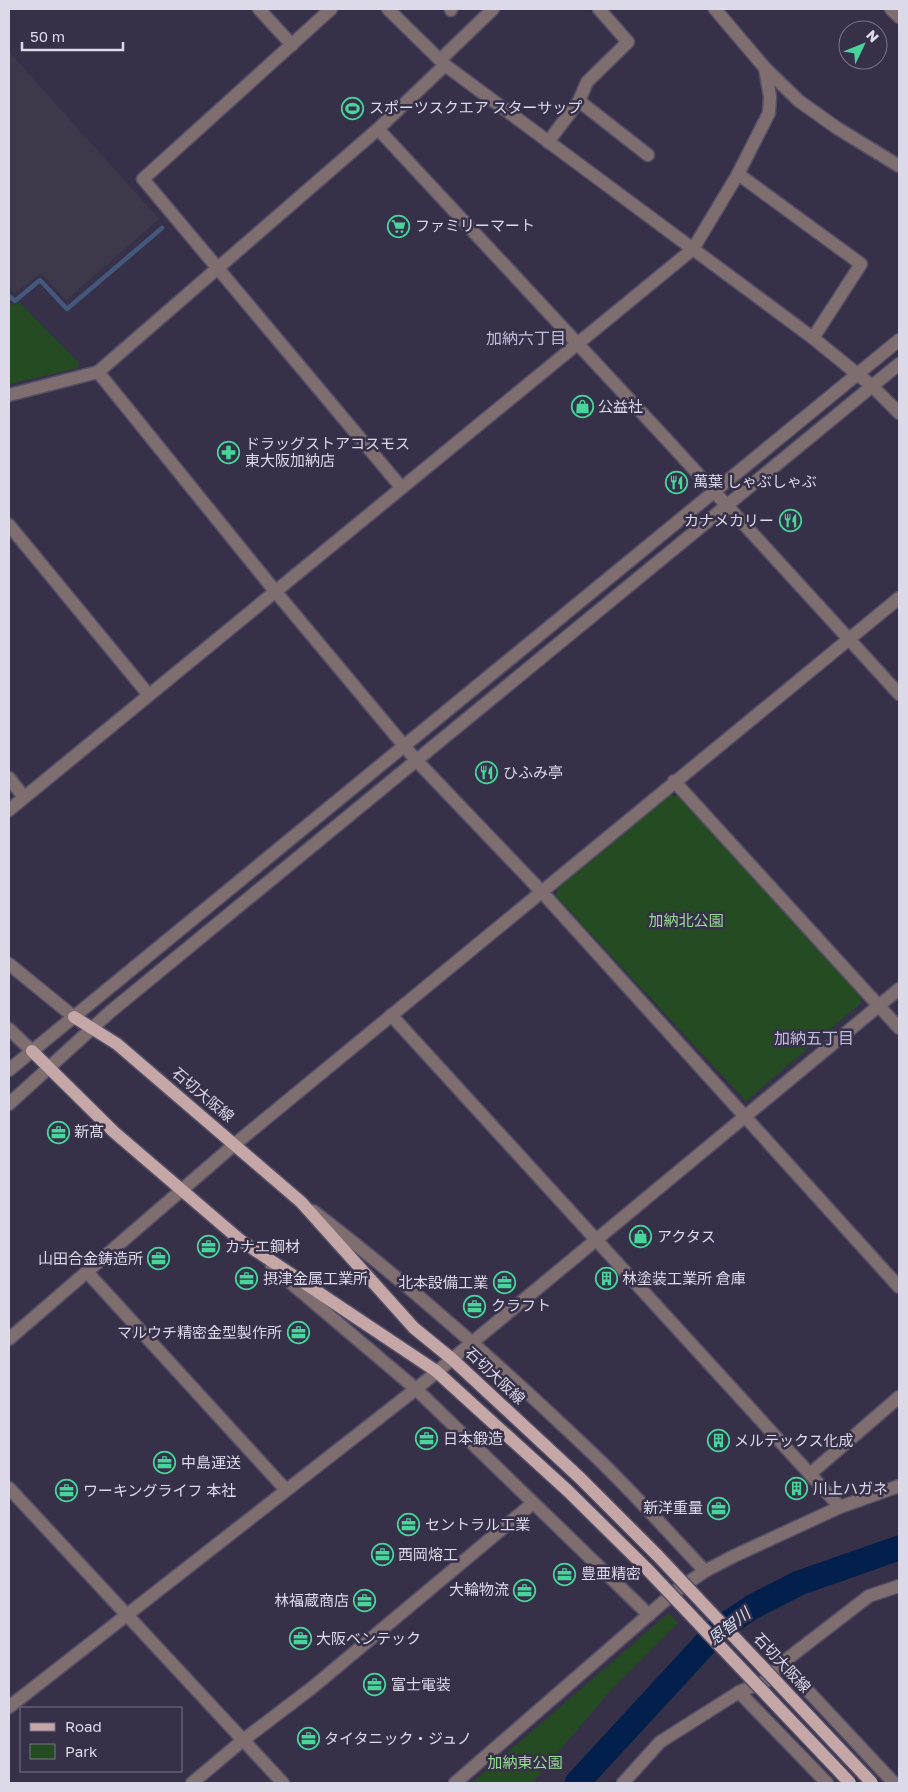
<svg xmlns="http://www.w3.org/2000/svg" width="908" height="1792" font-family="'Golos Text','Noto Sans JP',sans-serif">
  <rect width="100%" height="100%" fill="#363049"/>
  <path fill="#3e394a" d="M9,52L159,219L66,300L41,273L15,293L9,288Z"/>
  <g fill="#254b22">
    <path d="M9,301L14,306L19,302L80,364L77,368L9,384Z"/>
    <path d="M669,796H679L860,995L861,1003L746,1101L556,896L558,887Z"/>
    <path d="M669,1613L678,1623L611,1690L532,1783H472Z"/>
  </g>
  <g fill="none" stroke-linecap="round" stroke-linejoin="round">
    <path stroke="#44587c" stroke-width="4.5" d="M9,296L15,301L40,280L67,309L162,228"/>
    <path stroke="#03204d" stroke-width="25" d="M577,1783L718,1630L752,1607L799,1583L899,1548"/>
    <defs>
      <g id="minor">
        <path d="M259,9L292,45"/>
        <path d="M331,9L143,179L401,487"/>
        <path d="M388,9L445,65L813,338L872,386L899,413"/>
        <path d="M451,9V10"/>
        <path d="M891,9L899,17"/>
        <path d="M440,60L493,9"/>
        <path d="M765,68L799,101L837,128L899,166"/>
        <path d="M579,101L648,155"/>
        <path d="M378,129L445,65"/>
        <path d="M548,142L579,101L587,82L628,42L599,9"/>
        <path d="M738,174L861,264L813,338"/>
        <path d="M98,372L378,129L668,441L899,694"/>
        <path d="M9,395L98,372L275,591L416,760L541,891L899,1287"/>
        <path d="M9,525L148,694"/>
        <path d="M9,778L24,797"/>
        <path d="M674,781L899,1028"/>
        <path d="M9,810L693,249L738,174L769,113L770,97L765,68L715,9"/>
        <path d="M9,964L74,1017"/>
        <path d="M391,1015L840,1507"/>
        <path d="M9,1029L32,1051"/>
        <path d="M9,1070L899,340"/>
        <path d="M9,1104L110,1012L899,364"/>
        <path d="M313,1211C411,1286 503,1368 593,1454C632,1491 668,1532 705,1571"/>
        <path d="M272,1267L416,1389L649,1615"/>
        <path d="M87,1272L286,1490"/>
        <path d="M9,1339L235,1144L899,598"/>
        <path d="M810,1474L899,1397"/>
        <path d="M9,1488L283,1783"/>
        <path d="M782,1663L894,1783"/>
        <path d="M739,1692L827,1783"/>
        <path d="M9,1707L416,1389L899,989"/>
        <path d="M192,1783L242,1741L313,1687L533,1503"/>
        <path d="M455,1783L676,1591L705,1571L734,1556L840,1507L899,1486"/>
        <path d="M623,1783L660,1742L739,1692L766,1681L782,1663L869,1596L899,1586"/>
      </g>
      <g id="major">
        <path d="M74,1017L117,1044L301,1202L414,1328L452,1359L580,1478L658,1556"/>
        <path d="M32,1051L114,1132L240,1240L436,1371L568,1491L646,1568"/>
      </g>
    </defs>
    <use href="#minor" stroke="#544e66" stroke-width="15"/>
    <use href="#major" stroke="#544e66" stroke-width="15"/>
    <use href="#minor" stroke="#7e6e6f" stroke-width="12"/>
    <use href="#major" stroke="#c6a7a8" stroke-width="12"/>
    <defs>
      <g id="major-bridge">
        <path d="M658,1556L872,1783"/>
        <path d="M646,1568L850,1783"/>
      </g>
    </defs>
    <use href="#major-bridge" stroke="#544e66" stroke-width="15" stroke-linecap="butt"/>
    <use href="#major-bridge" stroke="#c6a7a8" stroke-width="12"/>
  </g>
  <defs>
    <symbol id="stadium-ring" viewBox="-11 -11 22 22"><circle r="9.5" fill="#363049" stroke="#49d49c" stroke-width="1.5"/><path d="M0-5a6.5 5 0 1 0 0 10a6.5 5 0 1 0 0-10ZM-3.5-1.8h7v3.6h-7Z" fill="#49d49c"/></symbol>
    <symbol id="supermarket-ring" viewBox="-11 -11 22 22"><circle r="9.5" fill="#363049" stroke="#49d49c" stroke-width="1.5"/><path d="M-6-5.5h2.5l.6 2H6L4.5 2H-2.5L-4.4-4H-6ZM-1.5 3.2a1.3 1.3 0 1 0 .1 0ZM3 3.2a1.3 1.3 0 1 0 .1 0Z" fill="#49d49c"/></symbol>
    <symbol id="shop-ring" viewBox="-11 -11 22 22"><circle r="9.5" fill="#363049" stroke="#49d49c" stroke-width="1.5"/><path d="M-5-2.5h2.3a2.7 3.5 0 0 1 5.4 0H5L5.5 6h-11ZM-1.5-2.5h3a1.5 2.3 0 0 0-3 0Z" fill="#49d49c"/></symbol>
    <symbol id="pharmacy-ring" viewBox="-11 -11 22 22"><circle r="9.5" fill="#363049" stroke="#49d49c" stroke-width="1.5"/><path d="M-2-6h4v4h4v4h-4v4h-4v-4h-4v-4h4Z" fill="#49d49c"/></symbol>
    <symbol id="restaurant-ring" viewBox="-11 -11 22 22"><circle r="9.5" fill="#363049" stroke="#49d49c" stroke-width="1.5"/><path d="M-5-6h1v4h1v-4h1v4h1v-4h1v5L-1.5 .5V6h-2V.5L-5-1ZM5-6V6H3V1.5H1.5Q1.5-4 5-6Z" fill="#49d49c"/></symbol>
    <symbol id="office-ring" viewBox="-11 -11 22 22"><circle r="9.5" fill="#363049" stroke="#49d49c" stroke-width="1.5"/><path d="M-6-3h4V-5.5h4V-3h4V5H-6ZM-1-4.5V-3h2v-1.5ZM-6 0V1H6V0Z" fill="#49d49c"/></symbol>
    <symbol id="building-ring" viewBox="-11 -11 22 22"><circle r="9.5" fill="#363049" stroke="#49d49c" stroke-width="1.5"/><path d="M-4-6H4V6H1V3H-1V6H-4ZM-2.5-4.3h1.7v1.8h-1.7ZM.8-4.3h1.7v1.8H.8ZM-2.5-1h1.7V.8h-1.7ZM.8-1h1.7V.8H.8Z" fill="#49d49c"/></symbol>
  </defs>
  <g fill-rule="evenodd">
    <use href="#stadium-ring" x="340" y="96" width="25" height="25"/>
    <use href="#supermarket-ring" x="386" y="214" width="25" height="25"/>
    <use href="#shop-ring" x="570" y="394" width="25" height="25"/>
    <use href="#pharmacy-ring" x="216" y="440" width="25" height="25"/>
    <use href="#restaurant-ring" x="664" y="470" width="25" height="25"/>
    <use href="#restaurant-ring" x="778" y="508" width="25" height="25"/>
    <use href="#restaurant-ring" x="474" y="760" width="25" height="25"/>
    <use href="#office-ring" x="46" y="1120" width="25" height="25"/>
    <use href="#shop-ring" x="628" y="1224" width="25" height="25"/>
    <use href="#office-ring" x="196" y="1234" width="25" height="25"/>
    <use href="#office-ring" x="146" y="1246" width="25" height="25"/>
    <use href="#office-ring" x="234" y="1266" width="25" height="25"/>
    <use href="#building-ring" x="594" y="1266" width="25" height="25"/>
    <use href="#office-ring" x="492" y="1270" width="25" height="25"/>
    <use href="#office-ring" x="462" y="1294" width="25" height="25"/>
    <use href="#office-ring" x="286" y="1320" width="25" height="25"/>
    <use href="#office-ring" x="414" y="1426" width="25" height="25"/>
    <use href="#building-ring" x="706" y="1428" width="25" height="25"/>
    <use href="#office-ring" x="152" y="1450" width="25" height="25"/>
    <use href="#building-ring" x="784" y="1476" width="25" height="25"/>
    <use href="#office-ring" x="54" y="1478" width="25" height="25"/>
    <use href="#office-ring" x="706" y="1496" width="25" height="25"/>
    <use href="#office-ring" x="396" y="1512" width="25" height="25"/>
    <use href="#office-ring" x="370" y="1542" width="25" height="25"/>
    <use href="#office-ring" x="552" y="1562" width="25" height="25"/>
    <use href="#office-ring" x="512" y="1578" width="25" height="25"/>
    <use href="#office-ring" x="352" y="1588" width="25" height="25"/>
    <use href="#office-ring" x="288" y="1626" width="25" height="25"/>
    <use href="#office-ring" x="362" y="1672" width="25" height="25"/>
    <use href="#office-ring" x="296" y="1726" width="25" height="25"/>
  </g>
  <g text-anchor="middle" stroke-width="5" stroke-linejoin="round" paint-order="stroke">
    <g font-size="15" fill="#dcd9e9" stroke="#363049" text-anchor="start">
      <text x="369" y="113">スポーツスクエア スターサップ</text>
      <text x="415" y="231">ファミリーマート</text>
      <text x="598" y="412">公益社</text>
      <text x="245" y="449">ドラッグストアコスモス<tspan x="245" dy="17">東大阪加納店</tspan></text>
      <text x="693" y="487">萬葉 しゃぶしゃぶ</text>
      <text x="774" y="526" text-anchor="end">カナメカリー</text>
      <text x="503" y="778">ひふみ亭</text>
      <text x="74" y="1137">新髙</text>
      <text x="657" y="1242">アクタス</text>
      <text x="225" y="1252">カナエ鋼材</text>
      <text x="143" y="1264" text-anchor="end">山田合金鋳造所</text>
      <text x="263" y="1284">摂津金属工業所</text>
      <text x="622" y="1284">林塗装工業所 倉庫</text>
      <text x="488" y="1288" text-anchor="end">北本設備工業</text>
      <text x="491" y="1311">クラフト</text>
      <text x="282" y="1338" text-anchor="end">マルウチ精密金型製作所</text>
      <text x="443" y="1444">日本鍛造</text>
      <text x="734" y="1446">メルテックス化成</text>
      <text x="181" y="1468">中島運送</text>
      <text x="813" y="1494">川上ハガネ</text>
      <text x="83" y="1496">ワーキングライフ 本社</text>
      <text x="703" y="1513" text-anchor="end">新洋重量</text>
      <text x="425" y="1530">セントラル工業</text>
      <text x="398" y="1560">西岡熔工</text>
      <text x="581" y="1579">豊亜精密</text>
      <text x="509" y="1595" text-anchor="end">大輪物流</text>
      <text x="349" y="1606" text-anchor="end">林福蔵商店</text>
      <text x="316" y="1644">大阪ベンテック</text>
      <text x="391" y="1690">富士電装</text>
      <text x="324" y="1744">タイタニック・ジュノ</text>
    </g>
    <g font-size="15" fill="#98db92" stroke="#363049">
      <text x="686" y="926">加納北公園</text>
      <text x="525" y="1768">加納東公園</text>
    </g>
    <g font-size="15" fill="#dcd9e9" stroke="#363049">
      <text transform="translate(203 1095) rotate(40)" y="5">石切大阪線</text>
      <text transform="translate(495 1376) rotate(43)" y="5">石切大阪線</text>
      <text transform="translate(782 1663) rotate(47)" y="5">石切大阪線</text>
    </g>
    <g font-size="16" fill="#c1bbda" stroke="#363049">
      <text x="526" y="344">加納六丁目</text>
      <text x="814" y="1044">加納五丁目</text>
    </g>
    <g font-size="16" font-style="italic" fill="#d5dfef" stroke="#363049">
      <text transform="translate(729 1626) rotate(-38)" y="6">恩智川</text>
    </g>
  </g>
  <rect width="908" height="1792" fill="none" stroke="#dcd9e9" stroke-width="20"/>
  <rect x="20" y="1707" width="162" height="65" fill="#363049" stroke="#787489"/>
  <rect x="30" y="1723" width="25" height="8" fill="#c6a7a8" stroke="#787489"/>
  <text x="65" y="1732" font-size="15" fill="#dcd9e9">Road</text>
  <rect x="30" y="1744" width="25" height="15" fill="#254b22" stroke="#787489"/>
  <text x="65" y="1757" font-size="15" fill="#dcd9e9">Park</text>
  <g transform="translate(863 45) rotate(47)"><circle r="24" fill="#363049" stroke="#787489"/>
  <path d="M0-4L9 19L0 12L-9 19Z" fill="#49d49c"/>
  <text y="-8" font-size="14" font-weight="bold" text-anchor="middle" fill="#dcd9e9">N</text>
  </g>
  <path d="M22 42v8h101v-8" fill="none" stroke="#dcd9e9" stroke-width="2.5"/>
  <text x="30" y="42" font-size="15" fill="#dcd9e9" stroke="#363049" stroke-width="4" paint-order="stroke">50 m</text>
</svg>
